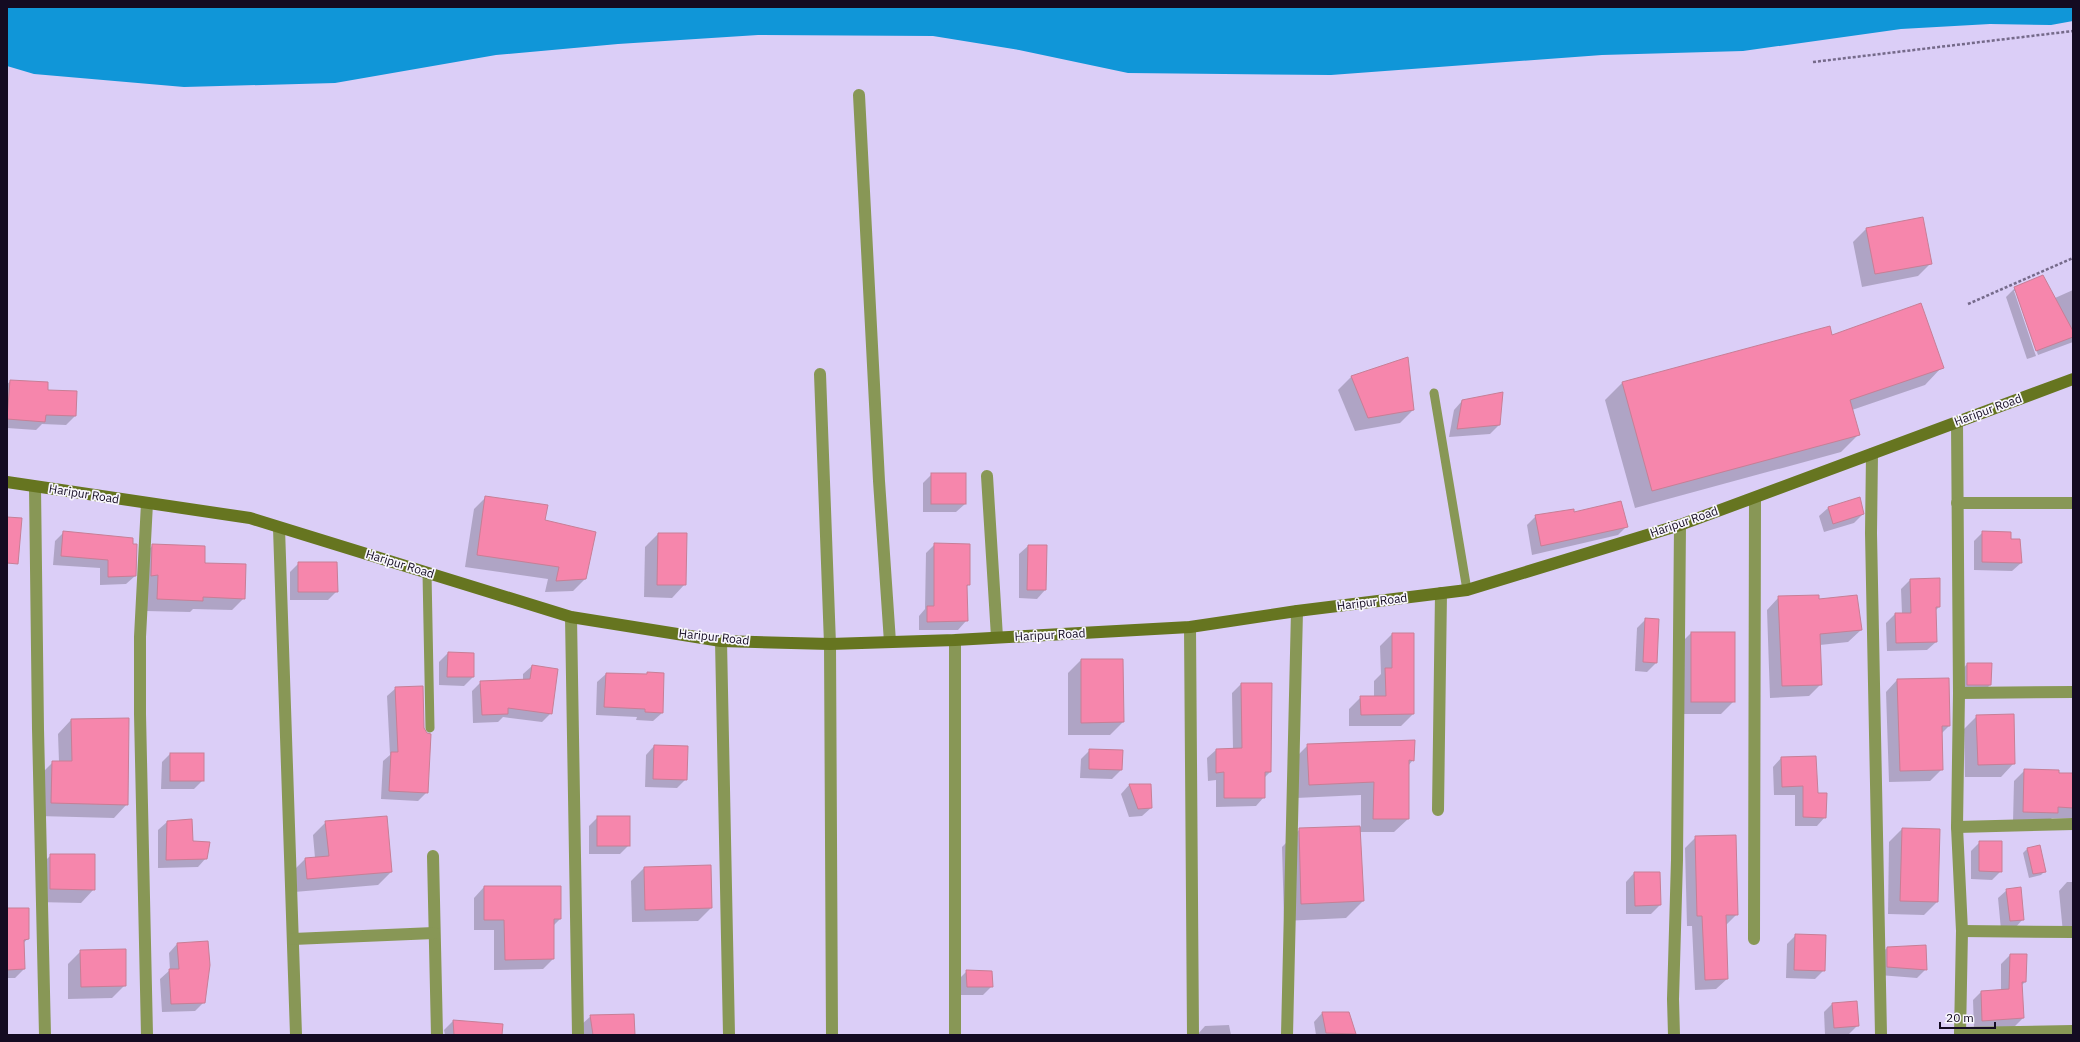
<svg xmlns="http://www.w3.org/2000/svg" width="2080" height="1042" font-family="'IBM Plex Sans',sans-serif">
  <rect width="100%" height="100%" fill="#dbcef7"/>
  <path fill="#1096d8" d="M7,7H2073V21L2051,25L1990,24L1901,29L1743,51L1602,55L1331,75L1128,73L1019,50L933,36L758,35L618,44L496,55L335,83L184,87L34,74L7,66Z"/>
  <g fill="#0003">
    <path d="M1866,229L1931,263L1918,276L1862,287L1853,242Z"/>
    <path d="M2015,288L2055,298L2073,290V342L2038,355L2016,291H2014L2036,356L2027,359L2006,297Z"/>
    <path d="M1831,336L1942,367L1925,385L1852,410L1858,435L1841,452L1635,508L1605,400L1622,383Z"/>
    <path d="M1407,358L1413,410L1400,423L1355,431L1338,390L1351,377Z"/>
    <path d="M11,381L47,391L75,416L66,425L42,424L36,430L7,428V384Z"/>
    <path d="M1462,401L1499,425L1490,434L1449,437L1454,410Z"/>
    <path d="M932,474L965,504L956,512H923V483Z"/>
    <path d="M486,497L544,521L585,579L573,591L545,592L548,579L465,567L474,509Z"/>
    <path d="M1859,498L1863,514L1854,523L1824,532L1819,516L1828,508Z"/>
    <path d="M1573,514L1627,526L1618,535L1532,555L1527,525L1536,516Z"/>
    <path d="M64,532L135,576L126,584L100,585V568L53,565L55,541Z"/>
    <path d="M1983,532L2010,540L2021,563L2012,571L1974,570V541Z"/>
    <path d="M658,534L685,584L672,598L644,597L645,547Z"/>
    <path d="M935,544L969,584L966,587V621L958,630H919V616L925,609L926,553Z"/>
    <path d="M153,545L204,564L244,598L232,610L193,609L190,612L145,611L141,558Z"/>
    <path d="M1028,546L1045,590L1037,599L1019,598V554Z"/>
    <path d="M299,563L337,591L328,600H290V572Z"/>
    <path d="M1910,580L1939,607L1935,611L1936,642L1927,650L1887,651L1886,623L1895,614H1902L1901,589Z"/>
    <path d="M1779,597L1818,600L1861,630L1848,642L1820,645L1821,684L1809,696L1770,698L1767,610Z"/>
    <path d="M1646,619L1656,663L1647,672L1635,671L1637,628Z"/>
    <path d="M1691,633L1734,701L1721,714H1679L1678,646Z"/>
    <path d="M1392,634L1413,714L1401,726H1349V709L1361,697H1374V681L1381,674L1380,646Z"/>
    <path d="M448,653L473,677L464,686L439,685V662Z"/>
    <path d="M1081,660L1123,722L1110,735H1068V673Z"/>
    <path d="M1967,664L1990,685L1981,694H1958L1959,673Z"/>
    <path d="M532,666L551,713L542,722L503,717L498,722L473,723L472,691L481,682L523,681V674Z"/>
    <path d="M606,674L662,713L653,721L636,720L637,717L596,715L597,682Z"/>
    <path d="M1897,680L1949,726L1941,734L1942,769L1930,781L1889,782L1886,692Z"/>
    <path d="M1241,684L1270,772L1264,778V797L1256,806L1216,807V780L1208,781L1207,758L1216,750L1233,749L1232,693Z"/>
    <path d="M396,688L423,728L427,792L418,801L381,799L383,761L390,755L387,696Z"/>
    <path d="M1977,716L2014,763L2001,777H1965L1964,729Z"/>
    <path d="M128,719L127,804L114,818L38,816L40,775L53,762H59L58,734L71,720Z"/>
    <path d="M1308,745L1413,760L1408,766V819L1394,832H1360L1363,901L1346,918L1284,921L1282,847L1300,829L1361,827V795L1296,798L1295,758Z"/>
    <path d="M654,746L686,779L677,788L645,787L646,755Z"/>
    <path d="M1090,750L1121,751V770L1112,779L1080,778L1081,759Z"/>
    <path d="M170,754L203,780L194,789H161L162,762Z"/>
    <path d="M1781,758L1817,794L1825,817L1817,826H1795V795H1774L1773,767Z"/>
    <path d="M2025,770L2073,774V818H2052L2046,823L2013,822L2014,781Z"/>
    <path d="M1129,785H1150L1151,808L1142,816L1129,817L1121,794Z"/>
    <path d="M598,817L629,845L620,854H589V826Z"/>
    <path d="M167,822L192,842L206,858L198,867L158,868V830Z"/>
    <path d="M326,822L391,872L378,885L294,892L292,872L305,859L315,858L313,835Z"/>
    <path d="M1902,829L1937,902L1924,915L1888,914L1889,842Z"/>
    <path d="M1696,837L1737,914L1726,925L1727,979L1716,989L1695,990L1692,926H1687L1685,848Z"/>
    <path d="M1980,842L2001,871L1992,880L1971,879V851Z"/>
    <path d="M2027,849L2045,871L2041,875L2029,878L2023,853Z"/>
    <path d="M51,855L94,889L81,903L37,902L38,868Z"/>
    <path d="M644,868L711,908L698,921L632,922L631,881Z"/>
    <path d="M1634,873L1660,905L1651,914H1626V882Z"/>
    <path d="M2067,882H2073V936L2063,933L2059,891Z"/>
    <path d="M484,887L560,919L553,926V959L543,969L494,970V930H474V898Z"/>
    <path d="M2007,890L2023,919L2015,928L2001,930L1998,898Z"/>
    <path d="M7,909L28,938L23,944L24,969L15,978H7Z"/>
    <path d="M1795,936L1824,970L1815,979L1786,978L1787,944Z"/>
    <path d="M177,944L204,1002L195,1011L162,1012L160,979L170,970L169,953Z"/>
    <path d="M1887,948L1926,969L1917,978L1879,975L1878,956Z"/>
    <path d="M81,951L125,985L112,998L68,999V964Z"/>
    <path d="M2010,955H2026L2025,982L2021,986L2023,1018L2014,1027L1974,1029L1973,1000L1981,992L2001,991V964Z"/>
    <path d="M967,971L992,986L983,995H959L958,980Z"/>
    <path d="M1832,1004L1858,1025L1849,1034L1825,1035L1824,1012Z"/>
    <path d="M1322,1013H1348L1355,1034L1316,1035L1314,1022Z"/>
    <path d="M591,1016L634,1035H583L582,1024Z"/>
    <path d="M453,1021L482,1023V1035H445L444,1030Z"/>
    <path d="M1229,1025L1231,1035H1197L1205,1026Z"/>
  </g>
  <g fill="#f686ac" stroke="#c87e96">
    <path d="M1923,217L1932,264L1875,274L1866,228Z"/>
    <path d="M2043,275L2073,331V337L2036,351L2014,287Z"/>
    <path d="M1921,303L1944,368L1850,400L1860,435L1652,491L1622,382L1830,326L1832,335Z"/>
    <path d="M1408,357L1414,410L1368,418L1351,376Z"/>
    <path d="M10,380L48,382V390L77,391L76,416L46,415L45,422L7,419Z"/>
    <path d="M1503,392L1500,425L1457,429L1462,400Z"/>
    <rect x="931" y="473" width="35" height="31"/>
    <path d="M485,496L548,505L545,520L596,532L586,579L556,581L559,567L477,555Z"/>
    <path d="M1860,497L1864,514L1833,524L1828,507Z"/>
    <path d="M1621,501L1628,527L1541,546L1535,515L1574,509V512Z"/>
    <path d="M7,517L22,518L18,564L7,563Z"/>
    <path d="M63,531L133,538V544H137L136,576L108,577V560L61,556Z"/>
    <path d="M1982,531L2011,532V539H2020L2022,563L1982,562Z"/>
    <path d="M658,533H687L686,585H657Z"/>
    <path d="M934,543L970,544V585H967L968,621L927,622V606H934Z"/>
    <path d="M152,544L205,546V563L246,564L245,599L203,597V601L157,599L158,575L151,576Z"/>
    <path d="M1028,545H1047L1046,590H1027Z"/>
    <path d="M298,562H337L338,592H298Z"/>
    <path d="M1940,578V607H1936L1937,642L1896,643L1895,613H1911L1910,579Z"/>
    <path d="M1819,595V599L1857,595L1862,630L1820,634L1822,685L1782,686L1778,596Z"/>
    <path d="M1645,618L1659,619L1657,663L1643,662Z"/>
    <rect x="1691" y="632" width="44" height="70"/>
    <path d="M1392,633H1414V714L1361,715L1360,696H1386L1385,668H1392Z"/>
    <path d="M448,652L474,653V677H447Z"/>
    <path d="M1081,659H1123L1124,722L1081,723Z"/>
    <path d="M1967,663H1992L1991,685H1967Z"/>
    <path d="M532,665L558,669L552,714L508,708V714L482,715L480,681L530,679Z"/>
    <path d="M647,672L664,673L663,713L645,712V709L604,707L606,673L647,674Z"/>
    <path d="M1949,678L1950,726H1942L1943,770L1900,771L1897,679Z"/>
    <path d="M1241,683H1272L1271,772H1265V798H1224V772L1216,773V749L1242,748Z"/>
    <path d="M423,686L424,728L427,733L431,734L428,793L389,791L391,752H398L395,687Z"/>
    <path d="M2014,714L2015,764L1978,765L1976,715Z"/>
    <path d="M129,718L128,805L51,803L52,761H72L71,719Z"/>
    <path d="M1415,740L1414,761L1409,760V819H1373L1374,782L1309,785L1307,744Z"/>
    <path d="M654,745L688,746L687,780L653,779Z"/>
    <path d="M1089,749L1123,750L1122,770L1089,769Z"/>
    <rect x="170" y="753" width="34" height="28"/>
    <path d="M1816,756L1818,793H1827L1826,818L1803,817V786L1782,787L1781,757Z"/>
    <path d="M2024,769L2059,770V773H2073V808L2058,807V813L2023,812Z"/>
    <path d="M1129,784H1151L1152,808L1138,809Z"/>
    <path d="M387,816L392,872L307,879L305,858L329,856L325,821Z"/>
    <rect x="597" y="816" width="33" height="30"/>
    <path d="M192,819L193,841L210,842L207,859L166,860L167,821Z"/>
    <path d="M1360,826L1364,901L1301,904L1299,828Z"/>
    <path d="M1902,828L1940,829L1938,902L1900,901Z"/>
    <path d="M1736,835L1738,915H1726L1728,979L1705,980L1702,916H1697L1695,836Z"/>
    <path d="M1979,841H2002V872L1979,871Z"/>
    <path d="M2040,845L2046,872L2033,874L2027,848Z"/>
    <path d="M50,854H95V890L50,889Z"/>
    <path d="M711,865L712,908L645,910L644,867Z"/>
    <path d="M1634,872H1660L1661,905L1635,906Z"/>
    <path d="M484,886H561V919H554V959L505,960L504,920H484Z"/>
    <path d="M2021,887L2024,920L2010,921L2006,889Z"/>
    <path d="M7,908H29V939L24,940L25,969L7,970Z"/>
    <path d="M1795,934L1826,935L1825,971L1794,970Z"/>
    <path d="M208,941L210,965L205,1003L171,1004L169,969H179L177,943Z"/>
    <path d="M1926,945L1927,970L1887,967V947Z"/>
    <path d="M126,949V986L81,987L80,950Z"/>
    <path d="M2010,954H2027L2026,982H2022L2024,1018L1982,1021L1981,991L2009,989Z"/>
    <path d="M966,970L992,971L993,987H967Z"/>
    <path d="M1857,1001L1859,1026L1834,1028L1832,1003Z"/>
    <path d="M1322,1012H1349L1356,1034L1326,1033Z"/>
    <path d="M634,1014L635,1035H593L590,1015Z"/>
    <path d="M453,1020L503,1024L502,1035H454Z"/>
  </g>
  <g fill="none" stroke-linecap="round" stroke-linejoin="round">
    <g stroke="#756a8a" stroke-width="2.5" stroke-dasharray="3 2" stroke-linecap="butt">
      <path d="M1813,62L2073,31"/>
      <path d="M1968,304L2073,258"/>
    </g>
    <g stroke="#889756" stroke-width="9">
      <path d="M1434,393L1467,590"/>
      <path d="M427,573L430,728"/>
    </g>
    <g stroke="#889756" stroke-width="12">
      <path d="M859,95L879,481L890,642"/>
      <path d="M820,374L830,644L832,1035"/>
      <path d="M1957,422L1959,693L1957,827L1962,931L1960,1035"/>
      <path d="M1872,454L1871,533L1881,1035"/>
      <path d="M987,476L997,637"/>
      <path d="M35,487L38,729L45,1035"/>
      <path d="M147,503L140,637V714L147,1035"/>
      <path d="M1957,503H2073"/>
      <path d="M279,528L296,1035"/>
      <path d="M571,617L578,1035"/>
      <path d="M1190,627L1193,1035"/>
      <path d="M721,641L729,1035"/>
      <path d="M1959,693L2073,692"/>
      <path d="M1438,810L1441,593"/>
      <path d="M1957,827L2073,824"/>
      <path d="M433,856L437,1035"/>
      <path d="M1962,931L2073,932"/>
      <path d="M293,939L434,933"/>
      <path d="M1754,939L1755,498"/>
      <path d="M1960,1033L2073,1031"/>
      <path d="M955,1035V640"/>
      <path d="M1287,1035L1297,611"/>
      <path d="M1674,1035L1673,999L1677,860L1680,525"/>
    </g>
    <path stroke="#667520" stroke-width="12" d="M7,482L250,518L571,617L721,641L830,644L955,640L1190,627L1297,611L1467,590L1680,525L2073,379"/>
  </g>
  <g text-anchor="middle" stroke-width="3.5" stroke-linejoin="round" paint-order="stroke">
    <g font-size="12" fill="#140b22" stroke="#f8f6fd">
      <text transform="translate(1988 410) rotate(-20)" y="4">Haripur Road</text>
      <text transform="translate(84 494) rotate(9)" y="4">Haripur Road</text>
      <text transform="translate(1684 522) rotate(-19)" y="4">Haripur Road</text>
      <text transform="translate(400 564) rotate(17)" y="4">Haripur Road</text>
      <text transform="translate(1372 602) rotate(-7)" y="4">Haripur Road</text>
      <text transform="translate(1050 635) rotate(-3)" y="4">Haripur Road</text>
      <text transform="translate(714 637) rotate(6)" y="4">Haripur Road</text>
    </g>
  </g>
  <rect width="2080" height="1042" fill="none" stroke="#140b22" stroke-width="16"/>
  <path d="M1940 1022v6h55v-6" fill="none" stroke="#140b22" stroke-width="2"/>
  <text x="1946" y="1022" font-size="12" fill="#140b22" stroke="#f8f6fd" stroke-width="3" paint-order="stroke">20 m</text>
</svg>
